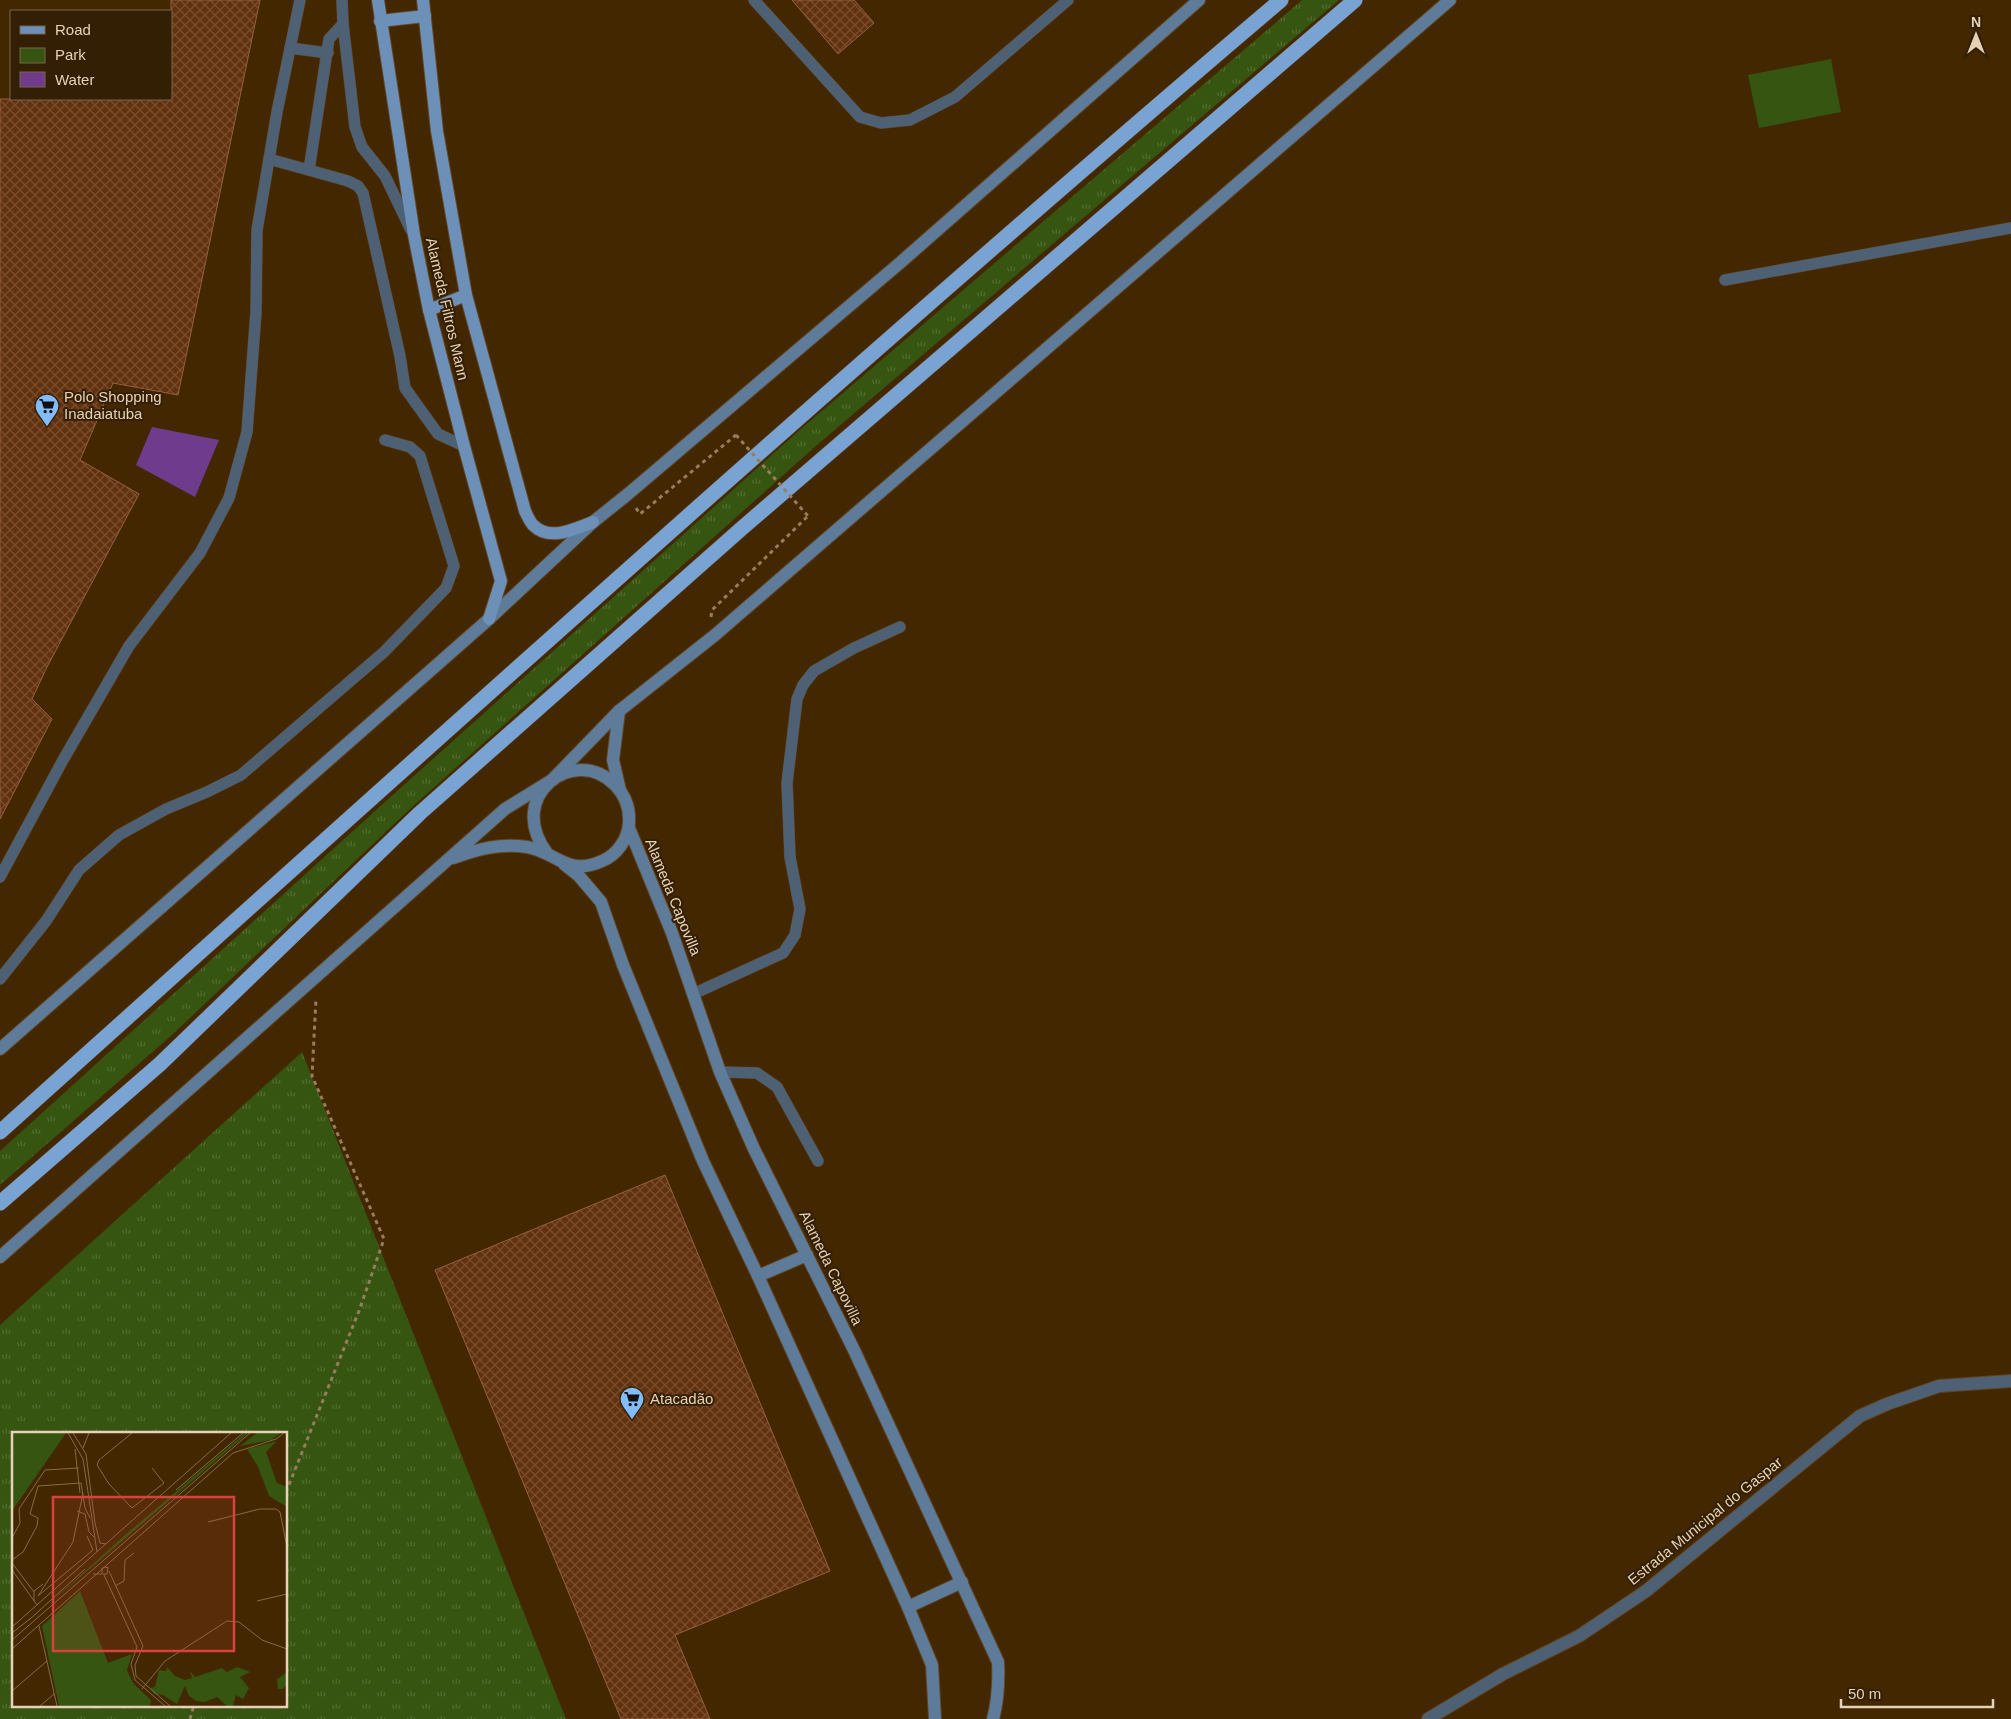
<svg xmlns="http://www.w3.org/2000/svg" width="2011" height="1719" font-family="Helvetica,sans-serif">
  <defs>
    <pattern id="grass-tufts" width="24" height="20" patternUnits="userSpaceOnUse" patternTransform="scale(1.25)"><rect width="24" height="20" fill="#365510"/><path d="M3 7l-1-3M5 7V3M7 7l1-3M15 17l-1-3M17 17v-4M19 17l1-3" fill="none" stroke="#536c31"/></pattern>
    <pattern id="building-cross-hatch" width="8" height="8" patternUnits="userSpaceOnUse" patternTransform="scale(1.25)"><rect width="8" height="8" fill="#62310e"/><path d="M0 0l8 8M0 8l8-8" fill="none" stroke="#784e2f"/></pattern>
  </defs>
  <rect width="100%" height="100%" fill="#422700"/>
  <g fill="url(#grass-tufts)" fill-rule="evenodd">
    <path d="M1302,0H1339L817,445L411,808L172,1035L0,1185V1151L396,792L802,428Z"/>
    <path d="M302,1052L566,1719H0V1325ZM14,1433H286V1705H14Z"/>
  </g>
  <path fill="#365510" d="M1831,59L1841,112L1759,128L1748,75Z"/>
  <path fill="#6e3b8d" d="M152,427L219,440L195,497L136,465Z"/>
  <g fill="url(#building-cross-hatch)" stroke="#966040">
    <path d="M171,0H260L178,395L113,383L80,460L139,494L47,667L32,699L52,719L0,819V99H171Z"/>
    <path d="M792,0H854L874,23L838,54Z"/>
    <path d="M665,1175L830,1571L675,1635L710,1719H621L435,1270Z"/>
  </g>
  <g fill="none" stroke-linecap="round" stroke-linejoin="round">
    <defs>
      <g id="lane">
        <path d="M342,0L343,24L355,127L362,147L385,176L411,230"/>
        <path d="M754,0L860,117L881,123L910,120L955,97L1068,0"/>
        <path d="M290,48L328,53"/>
        <path d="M269,159L348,181L358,186L363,193L400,356L405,388L438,434L464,446"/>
        <path d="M309,170L329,39L343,24"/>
        <path d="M1725,280L2011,228"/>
        <path d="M0,877L63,760L129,646L200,553L229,498L247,432L256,312L257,230L277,112L300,0"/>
        <path d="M0,979L46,921L79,870L119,835L166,809L207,792L241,775L384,652L446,588L454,566L420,456L410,447L385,440"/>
        <path d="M693,994L783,953L795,935L800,909L790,857L787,783L797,699L803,685L814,671L854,648L900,627"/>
        <path d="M720,1072L757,1073L777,1087L818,1161"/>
      </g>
      <path id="street" d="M1428,1719L1503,1674L1579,1636L1646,1591L1860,1416L1887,1404L1939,1386L2011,1381"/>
      <g id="secondary">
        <path d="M619,711L613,760L620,790"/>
        <path d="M629,828L672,933L720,1072L754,1149L854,1350L998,1662C999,1682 998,1700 993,1719"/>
        <path d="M453,858C478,849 500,843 527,847C557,852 567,877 602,861C617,855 628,839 629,823C630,808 625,795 615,785C575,743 504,796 547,853"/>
        <path d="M564,864L579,876L601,902L623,965L703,1161L758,1276L908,1607L932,1665L935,1719"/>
        <path d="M0,1049L489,619L593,522L628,494L901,262L1199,0"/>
        <path d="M0,1257L505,809L552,780L619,711L715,635L1450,0"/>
        <path d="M758,1276L807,1255"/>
        <path d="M908,1607L962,1582"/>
      </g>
      <g id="primary">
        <path d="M378,0L414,235L429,310L464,446L501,581L489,619"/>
        <path d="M423,0L437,131L466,295L525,511C527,515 530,522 533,525C550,542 574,529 593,522"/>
        <path d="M380,21L425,16"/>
        <path d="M429,310L466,295"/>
      </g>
      <g id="highway">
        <path d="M0,1132C424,751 847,369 1281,0"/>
        <path d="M0,1203L160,1064L420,813L741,529L1355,0"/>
      </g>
    </defs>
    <use href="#lane" stroke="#604621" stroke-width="12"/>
    <use href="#street" stroke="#604621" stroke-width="14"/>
    <use href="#secondary" stroke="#604621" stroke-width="14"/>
    <use href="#primary" stroke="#604621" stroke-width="14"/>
    <use href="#highway" stroke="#604621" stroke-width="16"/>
    <g stroke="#967e5d" stroke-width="3" stroke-dasharray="4 4" stroke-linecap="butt">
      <path d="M636,508L640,514L736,435"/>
      <path d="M711,617L712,610L808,516"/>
      <path d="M286,1492L359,1311L384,1239L312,1076L316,999"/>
      <path d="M190,1719L194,1705"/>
    </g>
    <use href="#lane" stroke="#4e6073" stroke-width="11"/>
    <use href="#street" stroke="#4e6073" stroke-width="12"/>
    <use href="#secondary" stroke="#5f7b9a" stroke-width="12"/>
    <use href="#primary" stroke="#6c90b8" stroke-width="12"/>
    <use href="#highway" stroke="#78a3d3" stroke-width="15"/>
    <path stroke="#967e5d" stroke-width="3" stroke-dasharray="4 4" stroke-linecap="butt" d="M736,435L808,516"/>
  </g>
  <defs>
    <symbol id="supermarket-pin" viewBox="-11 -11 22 30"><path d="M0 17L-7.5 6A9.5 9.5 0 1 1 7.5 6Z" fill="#82bcfa" stroke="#331f04"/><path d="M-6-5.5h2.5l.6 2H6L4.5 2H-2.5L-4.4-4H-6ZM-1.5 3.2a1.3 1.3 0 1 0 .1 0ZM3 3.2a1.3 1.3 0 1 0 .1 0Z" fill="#111"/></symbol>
  </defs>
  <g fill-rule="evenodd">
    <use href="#supermarket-pin" x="33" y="392" width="28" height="38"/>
    <use href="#supermarket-pin" x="618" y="1385" width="28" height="38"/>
  </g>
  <g text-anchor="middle" stroke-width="4" stroke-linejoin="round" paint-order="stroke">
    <g font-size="15" fill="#e7d1b7" stroke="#331f04">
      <text transform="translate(447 309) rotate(77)" y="5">Alameda Filtros Mann</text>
      <text transform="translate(673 897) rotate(68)" y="5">Alameda Capovilla</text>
      <text transform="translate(831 1268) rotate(64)" y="5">Alameda Capovilla</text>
      <text transform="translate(1705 1521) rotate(-39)" y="5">Estrada Municipal do Gaspar</text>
    </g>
    <g font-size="15" fill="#e7d1b7" stroke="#331f04" text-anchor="start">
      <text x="64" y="402">Polo Shopping<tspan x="64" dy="17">Inadaiatuba</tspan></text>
      <text x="650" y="1404">Atacadão</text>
    </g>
  </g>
  <g transform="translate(12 1432)">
    <rect width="275" height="275" fill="#422700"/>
    <path d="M233,1H236L31,177L113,103ZM245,1H269L259,8L228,14ZM68,159L96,231L120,222L115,238L121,251L139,268L138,274H47L30,194Z" fill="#365510"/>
    <path d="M265,9L254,20L265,51L275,55V75L257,64L246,35L235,17ZM155,235L163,244L173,248L180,246L178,239L183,245L210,236L215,240L225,235L238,240L228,245L237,256L231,267L224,263L221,274H215L205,265L193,270L184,269L177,264L173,254L165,272L151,263L142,262L138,256L143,255L147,238L154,239ZM275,240V252L271,257H266L265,247Z" fill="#365510"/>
    <path d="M0,1H54L0,79Z" fill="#365510"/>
    <path fill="none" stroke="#846b49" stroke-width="1" d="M56,1L71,27L85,120M61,1L74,22L83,91L88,111L94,112M120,1L87,28L85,33L97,52L120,76L152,51L140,36M71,16L77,1M63,17L68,61M164,58L231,1M65,79L73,82L77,100L82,105M196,90L248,77H264L268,80L275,115M0,106L8,91L7,77L33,38L67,36M0,128L11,120L25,94L26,86L18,82L26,54L69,51L73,76L78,86M0,131L22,160M0,138L25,173M97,139L131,214L123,233L124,244L158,274M81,142H95L96,135L90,136V141M92,143L125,215L119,232L123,248L153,274M103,154L112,149L113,128L122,121M26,164L61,110L71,61M26,164L81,118L75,104M22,169V159L31,152M245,169L275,162M17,188L73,137M27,194L45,274M0,195L219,1M0,201L19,186M0,208L238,1M0,217L221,21L264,7L272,1M130,257L153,229L215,189L227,190L250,208L275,217M0,259L35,229M28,274L42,262"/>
    <path fill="#d9413d" fill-opacity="0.15" stroke="#d9413d" stroke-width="2.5" d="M41,65H222V219H41Z"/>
    <rect width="275" height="275" fill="none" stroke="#e7d1b7" stroke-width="2.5"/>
  </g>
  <rect x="10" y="10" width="162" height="90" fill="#331f04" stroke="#7b664c"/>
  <rect x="20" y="26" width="25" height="8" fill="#6c90b8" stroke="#7b664c"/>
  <text x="55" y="35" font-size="15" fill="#e7d1b7">Road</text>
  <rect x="20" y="48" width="25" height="15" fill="#365510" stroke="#7b664c"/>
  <text x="55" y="60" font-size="15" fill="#e7d1b7">Park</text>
  <rect x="20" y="72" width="25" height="15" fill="#6e3b8d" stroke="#7b664c"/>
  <text x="55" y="85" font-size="15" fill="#e7d1b7">Water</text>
  <g transform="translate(1976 35)" stroke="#331f04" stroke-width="4" paint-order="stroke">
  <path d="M0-4L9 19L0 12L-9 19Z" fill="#e7d1b7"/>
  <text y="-8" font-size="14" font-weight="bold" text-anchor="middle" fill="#e7d1b7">N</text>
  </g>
  <path d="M1841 1699v8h152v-8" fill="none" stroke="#e7d1b7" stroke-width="2.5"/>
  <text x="1848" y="1699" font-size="15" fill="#e7d1b7" stroke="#331f04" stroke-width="4" paint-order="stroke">50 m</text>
</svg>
